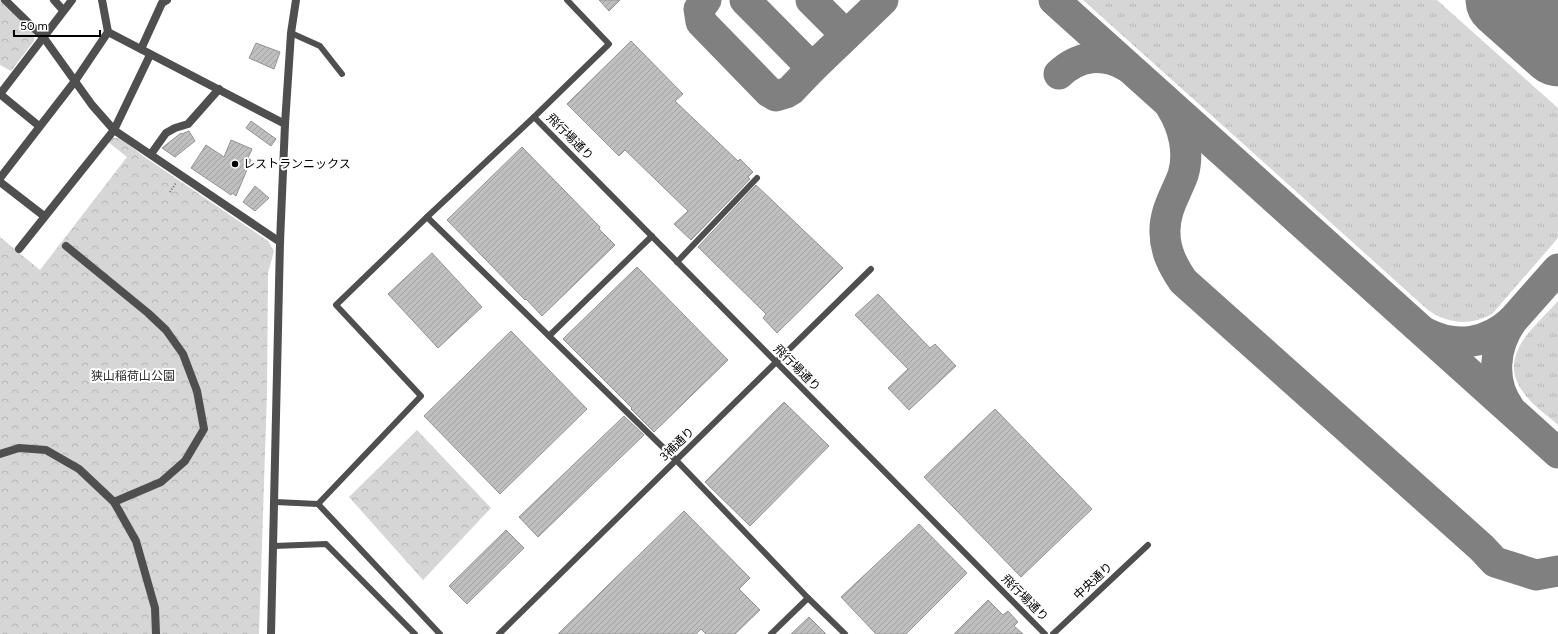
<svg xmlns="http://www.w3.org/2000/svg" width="1558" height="634" font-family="Figtree,'Noto Sans JP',sans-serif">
  <defs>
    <pattern id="grass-tufts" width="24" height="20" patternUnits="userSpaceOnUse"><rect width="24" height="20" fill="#d6d6d6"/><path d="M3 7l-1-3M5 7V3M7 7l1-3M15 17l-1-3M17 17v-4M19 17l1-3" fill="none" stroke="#b6b6b6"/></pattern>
    <pattern id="park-crowns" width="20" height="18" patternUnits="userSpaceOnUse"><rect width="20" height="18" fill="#d6d6d6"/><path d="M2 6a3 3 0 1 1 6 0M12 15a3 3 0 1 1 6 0" fill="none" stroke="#b6b6b6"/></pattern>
    <pattern id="building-hatch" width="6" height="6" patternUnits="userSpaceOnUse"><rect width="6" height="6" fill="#bfbfbf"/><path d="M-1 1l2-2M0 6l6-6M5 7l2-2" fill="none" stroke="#a2a2a2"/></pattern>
  </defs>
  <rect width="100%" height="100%" fill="#fff"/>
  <g fill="url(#grass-tufts)">
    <path d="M1083,0H1437L1558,108V238L1492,314C1470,326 1448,324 1428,310Z"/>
    <path d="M1558,301V425C1548,416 1535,407 1526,396C1494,357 1533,329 1558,301Z"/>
  </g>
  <g fill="url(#park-crowns)">
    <path d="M0,0L34,33V41L11,71L0,65Z"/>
    <path d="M111,138H120L143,156L268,241L274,251L268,273L267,394L259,634H0V237L40,270L127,157L108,142Z"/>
    <path d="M417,430L491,508L423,580L349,497Z"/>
  </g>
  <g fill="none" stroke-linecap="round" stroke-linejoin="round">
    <g stroke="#808080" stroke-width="31">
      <path d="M706,0L699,9L701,22L769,92L776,96L786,93L791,90L812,68"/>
      <path d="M745,0L812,68L883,0"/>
      <path d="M811,0L846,35"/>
      <path d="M1054,0L1558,453"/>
      <path d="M1059,74C1078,56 1103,52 1126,66"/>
      <path d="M1171,107C1183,126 1190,152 1183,175C1176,194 1164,211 1165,233C1165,251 1173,266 1183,281L1482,548L1495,562L1536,575L1558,571"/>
      <path d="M1426,333C1457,349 1488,343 1512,321"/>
      <path d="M1510,409C1490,382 1494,347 1512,321L1558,269"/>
    </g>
    <path stroke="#808080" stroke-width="77" d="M1504,0L1558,48"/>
  </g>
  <g fill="url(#building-hatch)" stroke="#939393">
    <path d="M599,0H620L609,11Z"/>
    <path d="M631,41L683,94L675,101L738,161L740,159L753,172L748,177L750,179L691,240L674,224L688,211L625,150L619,156L567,104Z"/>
    <path d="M256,43L280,52L274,69L249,58Z"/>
    <path d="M251,121L276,139L271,146L246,128Z"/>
    <path d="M189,131L195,141L175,157L162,148L181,133L182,134Z"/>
    <path d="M231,140L252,149L248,158L251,160L236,196L232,193L231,195L191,168L206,145L224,157Z"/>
    <path d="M522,147L600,227L599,229L615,245L542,316L526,299L525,300L447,220Z"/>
    <path d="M756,185L843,268L777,333L763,318L766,314L698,247Z"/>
    <path d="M255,186L269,198L255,211L243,202Z"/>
    <path d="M432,253L482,307L438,348L388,294Z"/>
    <path d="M637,267L728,360L654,432L631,409L632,408L563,339Z"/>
    <path d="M878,294L930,348L935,344L956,366L909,410L888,388L908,369L855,315Z"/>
    <path d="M511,331L587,409L500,494L424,416Z"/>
    <path d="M784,402L829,446L750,526L705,482Z"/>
    <path d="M995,409L1092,509L1021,577L924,477Z"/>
    <path d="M624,416L644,435L538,537L519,517Z"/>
    <path d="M684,511L750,578L739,589L760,610L735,634H706L701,629L696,634H558Z"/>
    <path d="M919,524L967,573L906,634H876L841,597Z"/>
    <path d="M506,530L524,548L467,604L449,586Z"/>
    <path d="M988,600L1003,615L1008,611L1018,622L1014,626L1023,634H954Z"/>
    <path d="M809,617L826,634H791Z"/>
  </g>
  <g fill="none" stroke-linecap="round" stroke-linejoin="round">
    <path stroke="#717171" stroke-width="2" stroke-dasharray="1 2" stroke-linecap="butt" d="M170,192L176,183"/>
    <g stroke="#4f4f4f" stroke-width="6">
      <path d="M291,33L320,46L342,74"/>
      <path d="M534,117L1045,634"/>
      <path d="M427,217L676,460L808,598L845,634"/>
      <path d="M677,262L757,178"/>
      <path d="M549,336L652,236"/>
      <path d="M275,502L318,504L440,634"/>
      <path d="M318,504L421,396L336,305L427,217L534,117L609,44L567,0"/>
      <path d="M274,546L326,544L415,634"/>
      <path d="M499,634L871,269"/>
      <path d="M771,634L808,598"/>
      <path d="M1053,634L1148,545"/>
    </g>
    <g stroke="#4f4f4f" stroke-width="8">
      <path d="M66,246L148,313L166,330L183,354L197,391L204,429L185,461L161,482L114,502"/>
      <path d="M0,454L19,448L46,450L79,469L114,502L136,541L155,608L156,634"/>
    </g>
    <g stroke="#4f4f4f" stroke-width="8">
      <path d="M5,0L44,38L92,105L114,130L280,242"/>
      <path d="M54,0L63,10"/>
      <path d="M108,32L285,124"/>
      <path d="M141,49L162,3L167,0"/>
      <path d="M0,94L72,0"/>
      <path d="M0,94L39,126"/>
      <path d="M151,154L166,133L175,128L188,124L219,89"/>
      <path d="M0,178L75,81L108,32L102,0"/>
      <path d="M0,182L44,216"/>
      <path d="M19,249L114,130L150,55"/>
    </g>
    <path stroke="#4f4f4f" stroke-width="8" d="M271,634L280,242L285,124L291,33L296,0"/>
  </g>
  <circle fill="#000" stroke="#fff" stroke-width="1.5" cx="235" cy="164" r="4"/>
  <g text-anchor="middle" stroke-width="4" stroke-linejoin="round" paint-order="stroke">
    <g font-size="12" fill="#000" stroke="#fff">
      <text transform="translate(570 137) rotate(45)" y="4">飛行場通り</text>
      <text transform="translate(797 368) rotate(45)" y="4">飛行場通り</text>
      <text transform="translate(677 444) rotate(-44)" y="4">3補通り</text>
      <text transform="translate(1093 581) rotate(-43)" y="4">中央通り</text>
      <text transform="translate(1025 598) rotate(45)" y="4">飛行場通り</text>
    </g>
    <g font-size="12" fill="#000" stroke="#fff" text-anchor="start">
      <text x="243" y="168">レストランニックス</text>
    </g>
    <g font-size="12" fill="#2d2d2d" stroke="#fff">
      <text x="133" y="380">狭山稲荷山公園</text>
    </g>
  </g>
  <path d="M14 30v6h86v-6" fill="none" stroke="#000000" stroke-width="2"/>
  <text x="20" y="30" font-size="12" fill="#000000" stroke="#ffffff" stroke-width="3" paint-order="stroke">50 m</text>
</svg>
